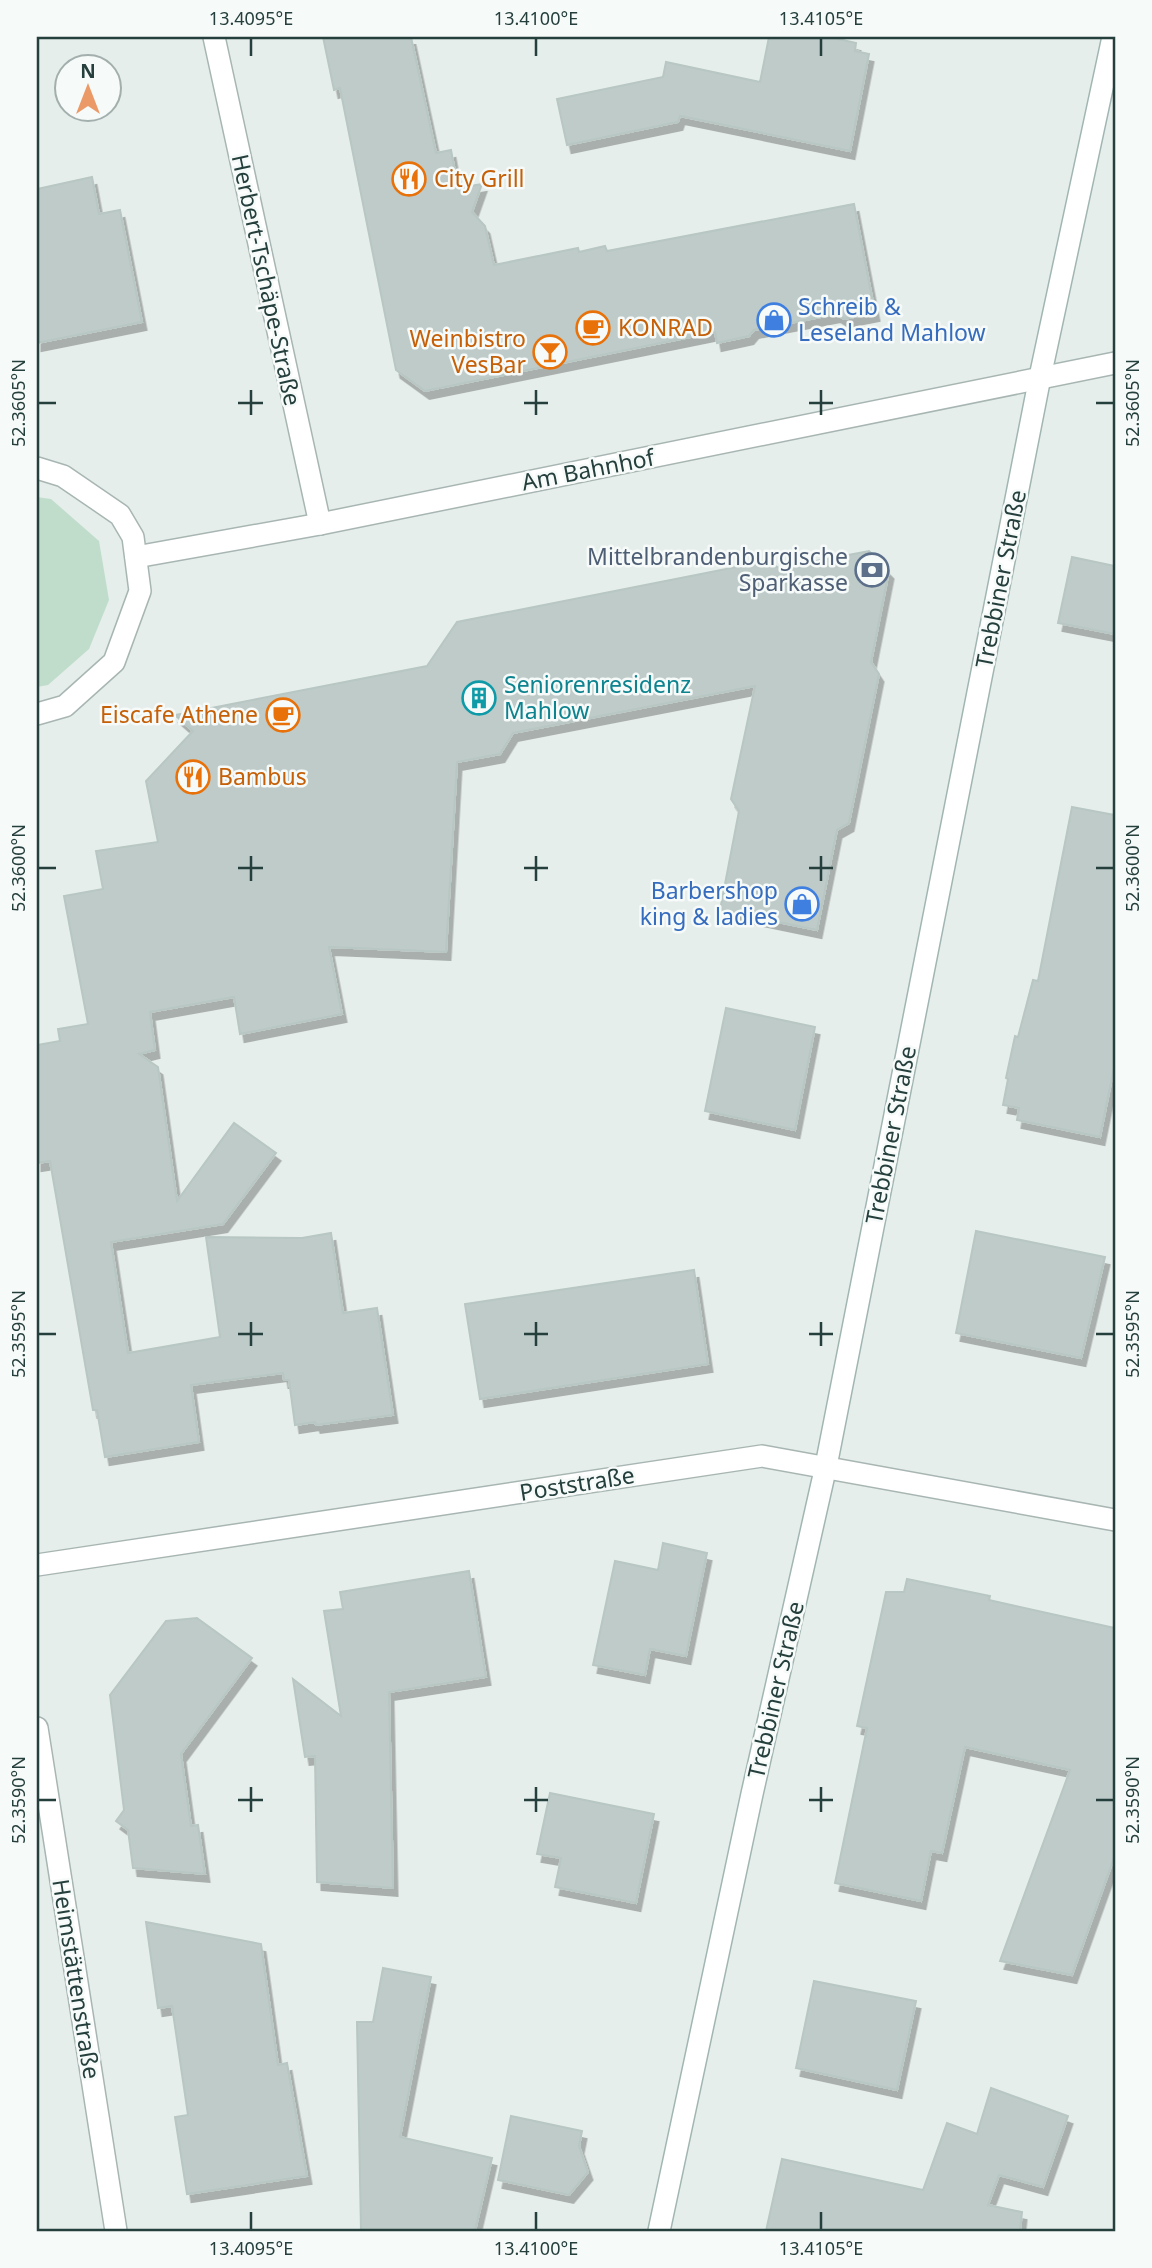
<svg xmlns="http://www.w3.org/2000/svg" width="1152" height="2268" font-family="'Noto Sans',sans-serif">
  <defs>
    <filter id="shadow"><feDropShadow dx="4.5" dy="8" stdDeviation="0" flood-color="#0004"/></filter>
  </defs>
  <rect width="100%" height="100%" fill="#e6eeeb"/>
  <path fill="#c0ddcc" d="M37,497L51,499L99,541L109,600L89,649L48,685L37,687Z"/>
  <g fill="#becbc8" stroke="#b8c7c3" stroke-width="2" filter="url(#shadow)">
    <path d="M323,37H411L436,153L451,150L458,188L482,184L472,212L485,226L494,265L578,248L579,252L605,246L607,251L854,204L875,313L844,319L836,314L790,323L754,330L749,336L717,343L715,332L425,391L396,370L340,88L334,90Z"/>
    <path d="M769,37H830L856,43L855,51L869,54L850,151L680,116L678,122L567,145L557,99L663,77L666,62L760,82Z"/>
    <path d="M92,177L99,214L120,210L142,322L37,343V189Z"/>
    <path d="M869,551L889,571L871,662L879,674L849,823L837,830L817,930L720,910L739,811L731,799L755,686L513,733L500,754L457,762L446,952L329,947L342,1014L240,1034L234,997L150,1012L155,1050L139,1054L158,1067L177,1201L234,1123L276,1153L223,1224L111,1242L128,1353L220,1337L206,1237L302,1238L331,1233L343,1313L377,1308L393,1415L316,1425L315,1422L295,1425L289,1380H284L283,1373L191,1385L199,1442L105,1457L97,1410H93L50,1161L37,1163V1045L60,1041L58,1029L88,1024L64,896L103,889L96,851L158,842L146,781L193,731L175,715L427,666L457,622L767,561L779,568Z"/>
    <path d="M1072,557L1115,566V634L1058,623Z"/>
    <path d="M1072,807L1115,815V1063L1100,1137L1017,1120L1019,1108L1003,1105L1008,1079L1006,1078L1015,1036L1018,1037L1033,980L1038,981Z"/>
    <path d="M726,1008L815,1027L795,1130L705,1111Z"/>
    <path d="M976,1231L1105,1257L1081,1358L956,1333Z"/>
    <path d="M694,1270L708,1364L480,1399L465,1304Z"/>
    <path d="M663,1543L707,1553L686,1656L650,1649L645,1675L593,1665L615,1561L658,1570Z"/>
    <path d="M469,1571L486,1677L389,1692L393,1888L317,1882L315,1756L305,1757L293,1679L341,1716L324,1611L343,1609L340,1592Z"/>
    <path d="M907,1579L990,1596L989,1600L1115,1628V1855L1072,1975L1000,1961L1070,1770L965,1747L942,1853L931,1851L921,1901L835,1883L867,1728L857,1726L886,1592H904Z"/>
    <path d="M197,1618L252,1658L181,1754L191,1826L198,1825L205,1874L133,1868L128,1830L116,1821L124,1810L110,1695L166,1621Z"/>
    <path d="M550,1793L654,1814L636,1903L555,1887L561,1858L537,1854Z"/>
    <path d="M146,1922L261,1944L278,2065L287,2063L307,2176L187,2194L175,2117L188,2115L172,2006L158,2008Z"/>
    <path d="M383,1968L431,1977L400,2137L492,2158L475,2231H361L357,2022H373Z"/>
    <path d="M814,1981L916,2001L897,2090L796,2068Z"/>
    <path d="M991,2088L1068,2116L1043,2187L999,2175L988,2205L1022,2212L1020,2231H766L782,2159L923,2190L947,2123L977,2134Z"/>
    <path d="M511,2116L582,2131L579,2146L588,2172L569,2195L498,2180Z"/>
  </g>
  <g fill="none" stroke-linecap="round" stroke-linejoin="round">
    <defs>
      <g id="street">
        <path d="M214,37L320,524"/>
        <path d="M37,468L63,476L120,515L133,537L140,591L114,662L65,706L37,714"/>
        <path d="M136,557L320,524L1115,363"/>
        <path d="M37,1565L762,1456L1115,1520"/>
        <path d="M37,1728L116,2231"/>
      </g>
      <path id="secondary" d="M659,2231L752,1794L826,1466L1040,377L1113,37"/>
    </defs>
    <use href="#street" stroke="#a8b6b3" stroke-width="24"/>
    <use href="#secondary" stroke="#a1b6b2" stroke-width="24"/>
    <use href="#street" stroke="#fff" stroke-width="21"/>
    <use href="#secondary" stroke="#fff" stroke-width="21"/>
  </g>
  <path fill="none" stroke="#253f3c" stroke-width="2.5" d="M251,38V56M536,38V56M821,38V56M251,390V415M536,390V415M821,390V415M38,403H56M238,403H263M524,403H548M809,403H833M1096,403H1114M251,856V881M536,856V881M821,856V881M38,868H56M238,868H263M524,868H548M809,868H833M1096,868H1114M251,1322V1346M536,1322V1346M821,1322V1346M38,1334H56M238,1334H263M524,1334H548M809,1334H833M1096,1334H1114M251,1787V1812M536,1787V1812M821,1787V1812M38,1800H56M238,1800H263M524,1800H548M809,1800H833M1096,1800H1114M251,2212V2230M536,2212V2230M821,2212V2230"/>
  <defs>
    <symbol id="restaurant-ring" viewBox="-11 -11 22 22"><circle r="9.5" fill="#f6faf9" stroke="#e8710a" stroke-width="1.5"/><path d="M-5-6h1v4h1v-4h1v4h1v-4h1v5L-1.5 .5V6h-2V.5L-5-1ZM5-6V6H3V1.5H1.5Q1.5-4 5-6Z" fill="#e8710a"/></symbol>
    <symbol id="shop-ring" viewBox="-11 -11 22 22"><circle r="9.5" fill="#f6faf9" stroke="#3f7fe0" stroke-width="1.5"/><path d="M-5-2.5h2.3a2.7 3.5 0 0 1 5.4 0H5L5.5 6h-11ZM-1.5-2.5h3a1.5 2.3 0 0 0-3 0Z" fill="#3f7fe0"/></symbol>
    <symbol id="cafe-ring" viewBox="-11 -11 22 22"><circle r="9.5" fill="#f6faf9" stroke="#e8710a" stroke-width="1.5"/><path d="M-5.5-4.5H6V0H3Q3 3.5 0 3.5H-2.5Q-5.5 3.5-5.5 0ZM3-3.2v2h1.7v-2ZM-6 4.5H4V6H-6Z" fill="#e8710a"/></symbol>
    <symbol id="bar-ring" viewBox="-11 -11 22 22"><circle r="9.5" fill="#f6faf9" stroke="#e8710a" stroke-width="1.5"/><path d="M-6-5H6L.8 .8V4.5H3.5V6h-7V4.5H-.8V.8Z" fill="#e8710a"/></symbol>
    <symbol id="bank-ring" viewBox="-11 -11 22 22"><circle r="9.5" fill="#f6faf9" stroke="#5c6f8a" stroke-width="1.5"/><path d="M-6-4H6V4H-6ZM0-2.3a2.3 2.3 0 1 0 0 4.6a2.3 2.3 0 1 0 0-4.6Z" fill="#5c6f8a"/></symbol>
    <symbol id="building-ring" viewBox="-11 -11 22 22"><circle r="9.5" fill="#f6faf9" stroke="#0f9aa8" stroke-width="1.5"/><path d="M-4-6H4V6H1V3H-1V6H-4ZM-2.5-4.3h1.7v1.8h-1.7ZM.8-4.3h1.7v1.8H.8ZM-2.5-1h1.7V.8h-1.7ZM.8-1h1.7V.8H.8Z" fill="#0f9aa8"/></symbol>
  </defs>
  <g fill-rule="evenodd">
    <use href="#restaurant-ring" x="390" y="160" width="38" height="38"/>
    <use href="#shop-ring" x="755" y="301" width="38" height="38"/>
    <use href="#cafe-ring" x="574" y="309" width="38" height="38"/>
    <use href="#bar-ring" x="531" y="333" width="38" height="38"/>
    <use href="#bank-ring" x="853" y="551" width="38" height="38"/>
    <use href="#building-ring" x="460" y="679" width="38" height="38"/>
    <use href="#cafe-ring" x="264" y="696" width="38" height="38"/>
    <use href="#restaurant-ring" x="174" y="758" width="38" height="38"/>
    <use href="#shop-ring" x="783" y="885" width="38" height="38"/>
  </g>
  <g text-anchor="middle" stroke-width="5" stroke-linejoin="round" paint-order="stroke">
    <g font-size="23" fill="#c56008" stroke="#f6faf9" text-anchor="start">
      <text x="434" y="187">City Grill</text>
      <text x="618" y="336">KONRAD</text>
      <text x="526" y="347" text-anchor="end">Weinbistro<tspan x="526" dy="26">VesBar</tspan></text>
      <text x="258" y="723" text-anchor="end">Eiscafe Athene</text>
      <text x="218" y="785">Bambus</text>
    </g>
    <g font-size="23" fill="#253f3c" stroke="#f6faf9">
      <text transform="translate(266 280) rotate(78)" y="8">Herbert-Tschäpe-Straße</text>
      <text transform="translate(588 470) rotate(-11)" y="8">Am Bahnhof</text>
      <text transform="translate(1001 579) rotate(-79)" y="8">Trebbiner Straße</text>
      <text transform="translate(891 1135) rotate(-79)" y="8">Trebbiner Straße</text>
      <text transform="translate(577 1484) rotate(-9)" y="8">Poststraße</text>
      <text transform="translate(776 1690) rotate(-77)" y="8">Trebbiner Straße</text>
      <text transform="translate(76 1979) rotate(81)" y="8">Heimstättenstraße</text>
    </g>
    <g font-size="23" fill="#366cbe" stroke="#f6faf9" text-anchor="start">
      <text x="798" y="315">Schreib &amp;<tspan x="798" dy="26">Leseland Mahlow</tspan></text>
      <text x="778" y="899" text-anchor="end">Barbershop<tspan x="778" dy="26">king &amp; ladies</tspan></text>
    </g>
    <g font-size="23" fill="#4e5e75" stroke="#f6faf9" text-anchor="end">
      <text x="848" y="565">Mittelbrandenburgische<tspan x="848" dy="26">Sparkasse</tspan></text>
    </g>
    <g font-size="23" fill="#0d838f" stroke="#f6faf9" text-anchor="start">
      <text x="504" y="693">Seniorenresidenz<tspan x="504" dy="26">Mahlow</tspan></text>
    </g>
  </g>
  <rect width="1152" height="2268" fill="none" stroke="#f6faf9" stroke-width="77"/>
  <g transform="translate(88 88)"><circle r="33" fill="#f6faf9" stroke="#a2afad" stroke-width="2"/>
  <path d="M0-5L12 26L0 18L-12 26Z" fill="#ea9967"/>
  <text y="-10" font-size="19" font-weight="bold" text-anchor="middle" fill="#253f3c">N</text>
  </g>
  <rect x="38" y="38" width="1076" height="2192" fill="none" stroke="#253f3c" stroke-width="2.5"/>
  <g font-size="18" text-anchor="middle" fill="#253f3c">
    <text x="251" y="25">13.4095°E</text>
    <text x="536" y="25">13.4100°E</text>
    <text x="821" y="25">13.4105°E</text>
    <text transform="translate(19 403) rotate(-90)" y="6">52.3605°N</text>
    <text transform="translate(1133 403) rotate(-90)" y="6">52.3605°N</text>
    <text transform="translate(19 868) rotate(-90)" y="6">52.3600°N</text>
    <text transform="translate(1133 868) rotate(-90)" y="6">52.3600°N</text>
    <text transform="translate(19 1334) rotate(-90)" y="6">52.3595°N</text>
    <text transform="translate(1133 1334) rotate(-90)" y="6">52.3595°N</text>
    <text transform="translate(19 1800) rotate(-90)" y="6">52.3590°N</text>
    <text transform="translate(1133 1800) rotate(-90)" y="6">52.3590°N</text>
    <text x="251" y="2255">13.4095°E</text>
    <text x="536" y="2255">13.4100°E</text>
    <text x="821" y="2255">13.4105°E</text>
  </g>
</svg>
